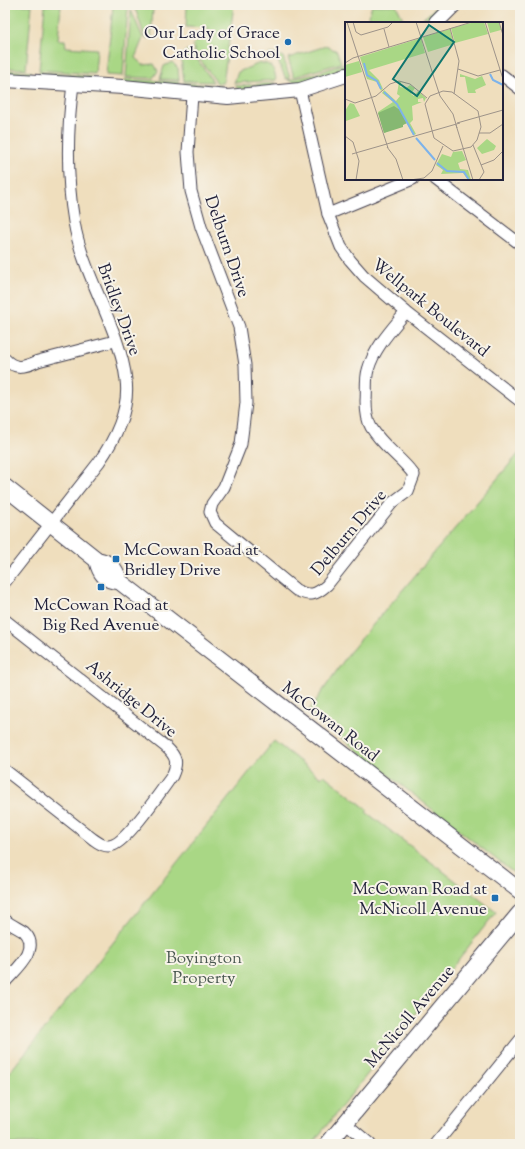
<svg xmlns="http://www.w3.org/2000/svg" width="525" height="1149" font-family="'Sorts Mill Goudy',serif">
  <rect width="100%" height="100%" fill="#f7f3e8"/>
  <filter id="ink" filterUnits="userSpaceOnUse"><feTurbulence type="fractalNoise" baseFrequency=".025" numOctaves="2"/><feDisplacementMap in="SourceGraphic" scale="8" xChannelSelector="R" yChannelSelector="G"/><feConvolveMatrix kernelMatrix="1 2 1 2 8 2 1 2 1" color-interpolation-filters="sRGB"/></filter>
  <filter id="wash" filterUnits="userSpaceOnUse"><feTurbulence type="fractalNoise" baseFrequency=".012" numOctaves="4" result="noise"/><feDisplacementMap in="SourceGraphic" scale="16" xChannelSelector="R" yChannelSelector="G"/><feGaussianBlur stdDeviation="0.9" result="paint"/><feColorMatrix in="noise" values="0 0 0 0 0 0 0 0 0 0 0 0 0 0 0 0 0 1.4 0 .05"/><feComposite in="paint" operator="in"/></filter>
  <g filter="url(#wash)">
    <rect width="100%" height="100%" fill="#efdebd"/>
    <g fill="#a9d785" stroke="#667c60">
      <path d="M5,5H32L26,69L5,68Z"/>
      <path d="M45,5H61L58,40H65L66,47L97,49L95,74L39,70Z"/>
      <path d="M187,5H234L223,83H217L195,53L193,45L209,28L186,27Z"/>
      <path d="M372,5H396L405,23H374L369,16Z"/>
      <path d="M439,5H445L425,23H422L420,21Z"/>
      <path d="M113,6L128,7L123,76L106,75Z"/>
      <path d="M135,8L153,9L151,38H145Z"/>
      <path d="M131,10L143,38L135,58L143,65L154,64L158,71L153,78L126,77Z"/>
      <path d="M326,46L337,51L341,63L294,77L288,58Z"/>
      <path d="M187,50L193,53L213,82L184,81C183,71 178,56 187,50Z"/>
      <path d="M269,54H277L283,57L290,78L286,79L278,61Z"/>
      <path d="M172,62L178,68L179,80L160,79L164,66Z"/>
      <path d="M260,63C272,63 275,70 276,80L234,83L238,72Z"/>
      <path d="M346,63V68C334,73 299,88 288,80L315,74Z"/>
      <path d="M5,70L32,72L27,76L5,75Z"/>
      <path d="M39,72L92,77L90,81L42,77Z"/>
      <path d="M125,79L179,82V87L125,83Z"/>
      <path d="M183,83L222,86L217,89L183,87Z"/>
      <path d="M275,83L273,87L239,90L235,86Z"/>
      <path d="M520,452V878L308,712L349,653Z"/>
      <path d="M274,741L321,778L324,775L368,810L366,812L496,912L312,1144H11L5,1138V1078Z"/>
    </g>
  </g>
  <g filter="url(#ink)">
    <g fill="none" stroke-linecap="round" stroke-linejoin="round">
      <defs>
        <g id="minor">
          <path d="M502,75L520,89"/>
          <path d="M300,90L328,214L341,247L350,260L364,276L406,312L520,401"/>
          <path d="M192,95L188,152L191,191L201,227L239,327L245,365L246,403L241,444L224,487L212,504L210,512L215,523L296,590C310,597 316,595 327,585L392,503L408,491L414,475C402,458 382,446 371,427C367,420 366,410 366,401C367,391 365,380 368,370C374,348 392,329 406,312"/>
          <path d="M435,179L520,244"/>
          <path d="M328,214L413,179"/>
          <path d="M5,359C15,370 25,367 38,361L115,341"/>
          <path d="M5,582L99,462C115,439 130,410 126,380C120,328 83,276 74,222C66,175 67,131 73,84"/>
          <path d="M5,620L166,747C177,757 178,763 172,776C161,791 128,840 113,845C105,848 99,843 93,839L5,770"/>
          <path d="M5,920C11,925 18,928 24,932C42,949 16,969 5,982"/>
          <path d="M345,1123L370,1144"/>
          <path d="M436,1144L520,1040"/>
        </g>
        <g id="tertiary">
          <path d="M436,23L454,5"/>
          <path d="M5,80L123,87L228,97L300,90L346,75"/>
        </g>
        <g id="secondary">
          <path d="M5,487L97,560C110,563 115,567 119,581L520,891"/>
          <path d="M97,560C100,573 105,581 119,581"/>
          <path d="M328,1144L520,913"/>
        </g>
      </defs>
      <use href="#minor" stroke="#413e4e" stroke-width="13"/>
      <use href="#tertiary" stroke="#413e4e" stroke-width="16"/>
      <use href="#secondary" stroke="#413e4e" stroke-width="18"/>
      <use href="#minor" stroke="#fff" stroke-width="11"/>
      <use href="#tertiary" stroke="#fff" stroke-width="14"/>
      <use href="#secondary" stroke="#fff" stroke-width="16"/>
    </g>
  </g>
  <g fill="#1f6fb2" stroke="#f7f3e8" stroke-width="1.5">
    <circle cx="288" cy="42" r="4"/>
    <rect x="112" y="555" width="8" height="8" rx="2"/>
    <rect x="97" y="583" width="8" height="8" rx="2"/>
    <rect x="491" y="894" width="8" height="8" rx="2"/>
  </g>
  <g text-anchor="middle" stroke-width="4" stroke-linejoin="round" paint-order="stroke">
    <g font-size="17" fill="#22223b" stroke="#f7f3e8" text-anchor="end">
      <text x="280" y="38">Our Lady of Grace<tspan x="280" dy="20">Catholic School</tspan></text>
      <text x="124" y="555" text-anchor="start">McCowan Road at<tspan x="124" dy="20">Bridley Drive</tspan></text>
      <text x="101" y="610" text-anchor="middle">McCowan Road at<tspan x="101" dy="20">Big Red Avenue</tspan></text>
      <text x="487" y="894">McCowan Road at<tspan x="487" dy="20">McNicoll Avenue</tspan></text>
    </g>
    <g font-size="17" fill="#22223b" stroke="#f7f3e8">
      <text transform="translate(228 246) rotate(71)" y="6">Delburn Drive</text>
      <text transform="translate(431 307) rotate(39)" y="6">Wellpark Boulevard</text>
      <text transform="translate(120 309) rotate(70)" y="6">Bridley Drive</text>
      <text transform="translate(348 532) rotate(-50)" y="6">Delburn Drive</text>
      <text transform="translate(132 698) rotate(39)" y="6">Ashridge Drive</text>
      <text transform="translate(331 721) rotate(38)" y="6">McCowan Road</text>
      <text transform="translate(409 1016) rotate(-50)" y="6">McNicoll Avenue</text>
    </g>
    <g font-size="17" fill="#4a5851" stroke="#f7f3e8">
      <text x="204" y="963">Boyington<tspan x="204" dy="20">Property</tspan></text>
    </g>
  </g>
  <g transform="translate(345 22)">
    <rect width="158" height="158" fill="#efdebd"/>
    <path d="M130,0H139L143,12L110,21L106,6ZM142,0H154L156,8L145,11ZM105,7L109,22L83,30L78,15ZM76,16L80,31L24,48L34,58L38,67L36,69L32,60L22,57L15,35ZM14,39L17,50L0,55V43ZM115,52L130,57L137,54L141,63L130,68L131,71H123L120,55H115ZM54,59L64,62L56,60L55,65L61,66L65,63L70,66L66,72L69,74L73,69L81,76L79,80L78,76L73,77V80H77L67,84L68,98L65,101L71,112L68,113L62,101L39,111L33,90L48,80L37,71L39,68L51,79L55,74L52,72L54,60H50ZM5,81L9,82L15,94L1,99L0,89ZM142,117L151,124L149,128L137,132L132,126ZM117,129L121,138L113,141L115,147L123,148L126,158H123L118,151L96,152L98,148L91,143L97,132L106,135L108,130Z" fill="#a9d785"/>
    <path d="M49,84L55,88L62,101L58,103V105L39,111L33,91Z" fill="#86b872"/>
    <path fill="none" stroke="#7db3eb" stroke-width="2" d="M19,41L22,53L32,59L36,67M145,52L148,58L158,63M39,70L52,82L69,113M71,116L90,138M92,141L102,149L119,150L124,158"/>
    <path fill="none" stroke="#9d9389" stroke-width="1" d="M2,0L43,126M8,0L11,10L16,13L43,5L48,0M71,0L95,74L108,92L112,106M140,0L158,57M154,0L158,13M105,6L114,39L109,72M39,7L44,25M0,41L8,36L127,0M113,47L133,54L155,48M98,69L107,70L133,89L136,105L132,118L126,125L108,129L89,116L80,82L85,74ZM0,77L10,81L31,74L45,62L54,59L65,62L82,76M112,101L158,88M111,103L128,158M134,111H145L158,102M0,114L8,120L14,139L11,158M128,123L139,150L134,158M42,125L51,137L58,158M7,132L115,101M136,143L149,138L158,129M65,158L79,156L87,149L98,124"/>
    <path fill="#0f766e" fill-opacity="0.15" stroke="#0f766e" stroke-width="2" d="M84,3L109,20L72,74L48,57Z"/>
    <rect width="158" height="158" fill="none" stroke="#22223b" stroke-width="2"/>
  </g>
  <rect width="525" height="1149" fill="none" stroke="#f7f3e8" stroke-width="20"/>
</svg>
